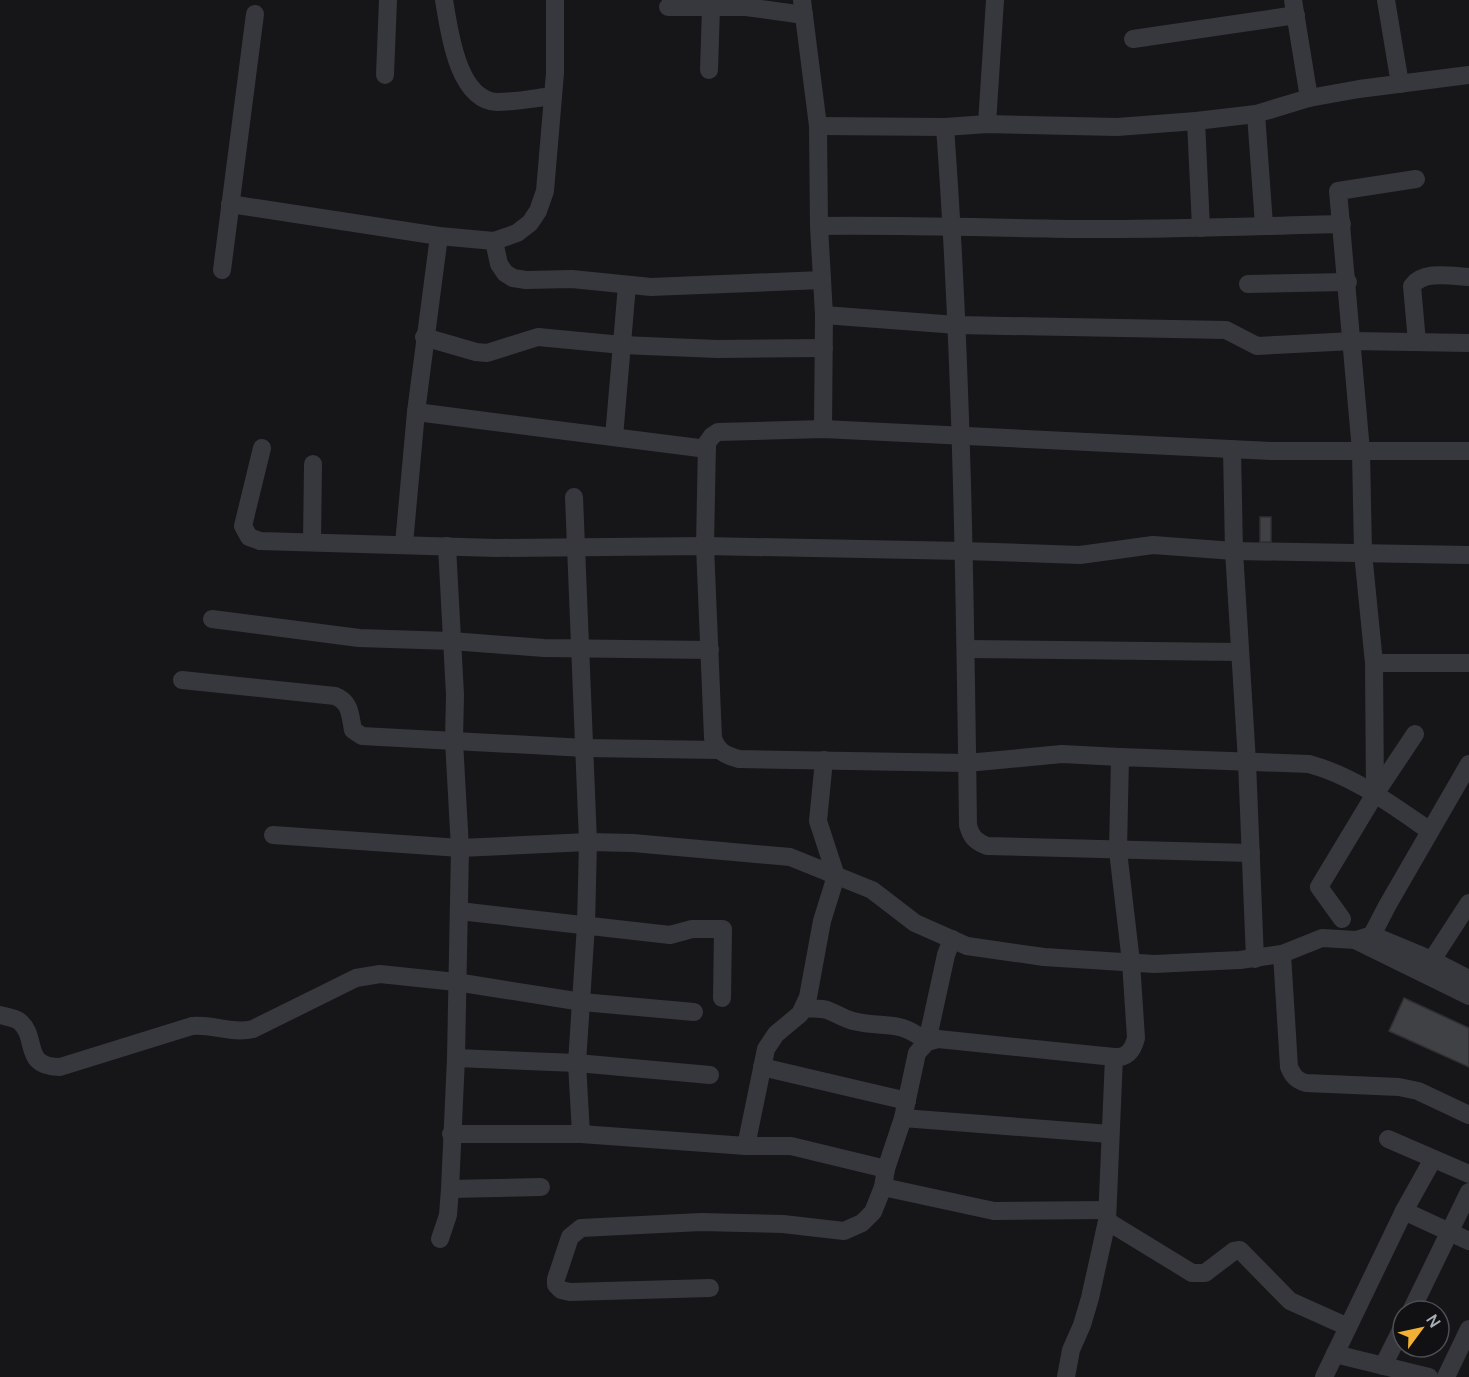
<svg xmlns="http://www.w3.org/2000/svg" width="1469" height="1377" font-family="Manrope,sans-serif">
  <rect width="100%" height="100%" fill="#161618"/>
  <g fill="#404145" stroke="#303034" stroke-width="1.5">
    <rect x="1260" y="517" width="11" height="25"/>
    <path d="M1404,998L1469,1028V1067L1389,1031Z"/>
  </g>
  <g fill="none" stroke-linecap="round" stroke-linejoin="round">
    <g stroke="#37383d" stroke-width="18">
      <path d="M444,0C449,29 457,100 497,102C515,102 535,98 553,96"/>
      <path d="M802,0L818,126L819,226L824,315L957,325L1226,330L1257,346L1353,341L1469,343"/>
      <path d="M1293,0L1309,98"/>
      <path d="M1386,0L1400,84"/>
      <path d="M668,7H746L804,15"/>
      <path d="M1133,39L1296,15"/>
      <path d="M709,70L711,7"/>
      <path d="M385,75L388,0"/>
      <path d="M1256,114L1264,225"/>
      <path d="M1196,121L1201,228"/>
      <path d="M987,124L995,0"/>
      <path d="M818,126L945,127L987,124L1117,127L1196,121L1256,114L1309,98L1359,89L1469,75"/>
      <path d="M945,127C962,359 965,592 968,825C971,837 975,841 987,846L1251,853"/>
      <path d="M230,204L439,236L494,241L517,233L530,223L538,211L545,191L555,73V0"/>
      <path d="M819,226C907,225 995,228 1083,229C1169,230 1255,226 1342,224"/>
      <path d="M439,236L416,412L707,449"/>
      <path d="M494,241L499,264L505,273L513,278L526,280L572,279L651,287L822,280"/>
      <path d="M222,270L255,14"/>
      <path d="M1248,284L1348,282"/>
      <path d="M424,337L476,352L487,353L538,337L622,345L717,349L824,348"/>
      <path d="M1417,342L1412,286C1423,270 1451,276 1469,277"/>
      <path d="M823,429L824,315"/>
      <path d="M614,437L627,285"/>
      <path d="M262,448L243,526L249,537L260,541L496,548L705,546L964,551L1080,555L1153,545L1234,551L1469,555"/>
      <path d="M1232,449L1234,551L1247,762L1255,959"/>
      <path d="M574,497L588,842L586,925L577,1063L581,1134"/>
      <path d="M312,542L313,464"/>
      <path d="M404,544L416,412"/>
      <path d="M212,619L359,638L451,641L544,648L710,650"/>
      <path d="M966,649L1240,652"/>
      <path d="M1374,663H1469"/>
      <path d="M182,680L335,696C351,702 350,716 353,730L362,736L585,748L720,750"/>
      <path d="M1120,757L1062,754L967,763L739,759C725,755 718,752 713,738L705,546L707,443L712,436L718,432L823,429L1271,451H1469"/>
      <path d="M1375,794L1374,663L1363,553L1361,451L1338,191L1416,179"/>
      <path d="M273,835L460,848L588,842L633,843L790,857L872,890L915,923L967,946L1044,957L1154,964L1240,960L1282,954L1322,938L1356,940L1372,935L1432,960L1469,979"/>
      <path d="M459,911L670,935L692,929H723L722,998"/>
      <path d="M1342,919L1319,887L1375,794L1415,734"/>
      <path d="M1357,941L1469,996"/>
      <path d="M1369,946L1372,935L1387,906L1469,764"/>
      <path d="M1282,954L1289,1067C1293,1076 1296,1080 1306,1083L1399,1087L1418,1091L1469,1115"/>
      <path d="M1432,960L1469,903"/>
      <path d="M804,1008C811,1009 820,1008 827,1010C836,1013 844,1019 853,1021C886,1029 897,1018 927,1042"/>
      <path d="M0,1015C6,1017 13,1017 19,1021C39,1037 21,1067 60,1067L192,1026C213,1024 232,1034 253,1029L356,978L380,974L456,982L582,1002L694,1012"/>
      <path d="M927,1042L946,955L952,939"/>
      <path d="M456,1058L577,1063L710,1075"/>
      <path d="M762,1067L907,1101"/>
      <path d="M903,1118L1110,1134"/>
      <path d="M451,1134H581L746,1146H791L886,1169"/>
      <path d="M1388,1139L1469,1174"/>
      <path d="M746,1146L766,1049L776,1034L800,1014L808,997L822,921L836,876L818,821L824,760"/>
      <path d="M883,1187L994,1211L1107,1210"/>
      <path d="M450,1189L541,1187"/>
      <path d="M1404,1211L1469,1241"/>
      <path d="M1107,1221L1192,1273H1205L1234,1251L1240,1250L1290,1301L1348,1327"/>
      <path d="M440,1239L448,1215L450,1189L456,1058L460,848L454,741L455,695L447,546"/>
      <path d="M710,1288L570,1292L561,1290L556,1285V1279L570,1237L581,1228L701,1222L783,1224L844,1231L862,1223L873,1212L883,1187L886,1169L903,1118L917,1053L927,1042L938,1039L1114,1057C1127,1058 1133,1050 1136,1038L1131,962L1118,851L1120,757L1309,764C1354,776 1392,805 1430,831"/>
      <path d="M1411,1311L1469,1192"/>
      <path d="M1335,1354L1429,1377"/>
      <path d="M1383,1366L1403,1326"/>
      <path d="M1066,1377L1071,1350L1082,1325L1090,1298L1107,1221L1114,1057"/>
      <path d="M1324,1377L1404,1211L1433,1159"/>
      <path d="M1446,1377L1469,1329"/>
    </g>
  </g>
  <g transform="translate(1421 1329) rotate(57)"><circle r="28" fill="#111113" stroke="#4d4f55" stroke-width="1.5"/>
  <path d="M0-4.5L10 22L0 15L-10 22Z" fill="#f2b134"/>
  <text y="-9" font-size="16" font-weight="bold" text-anchor="middle" fill="#a8adb8">N</text>
  </g>
</svg>
